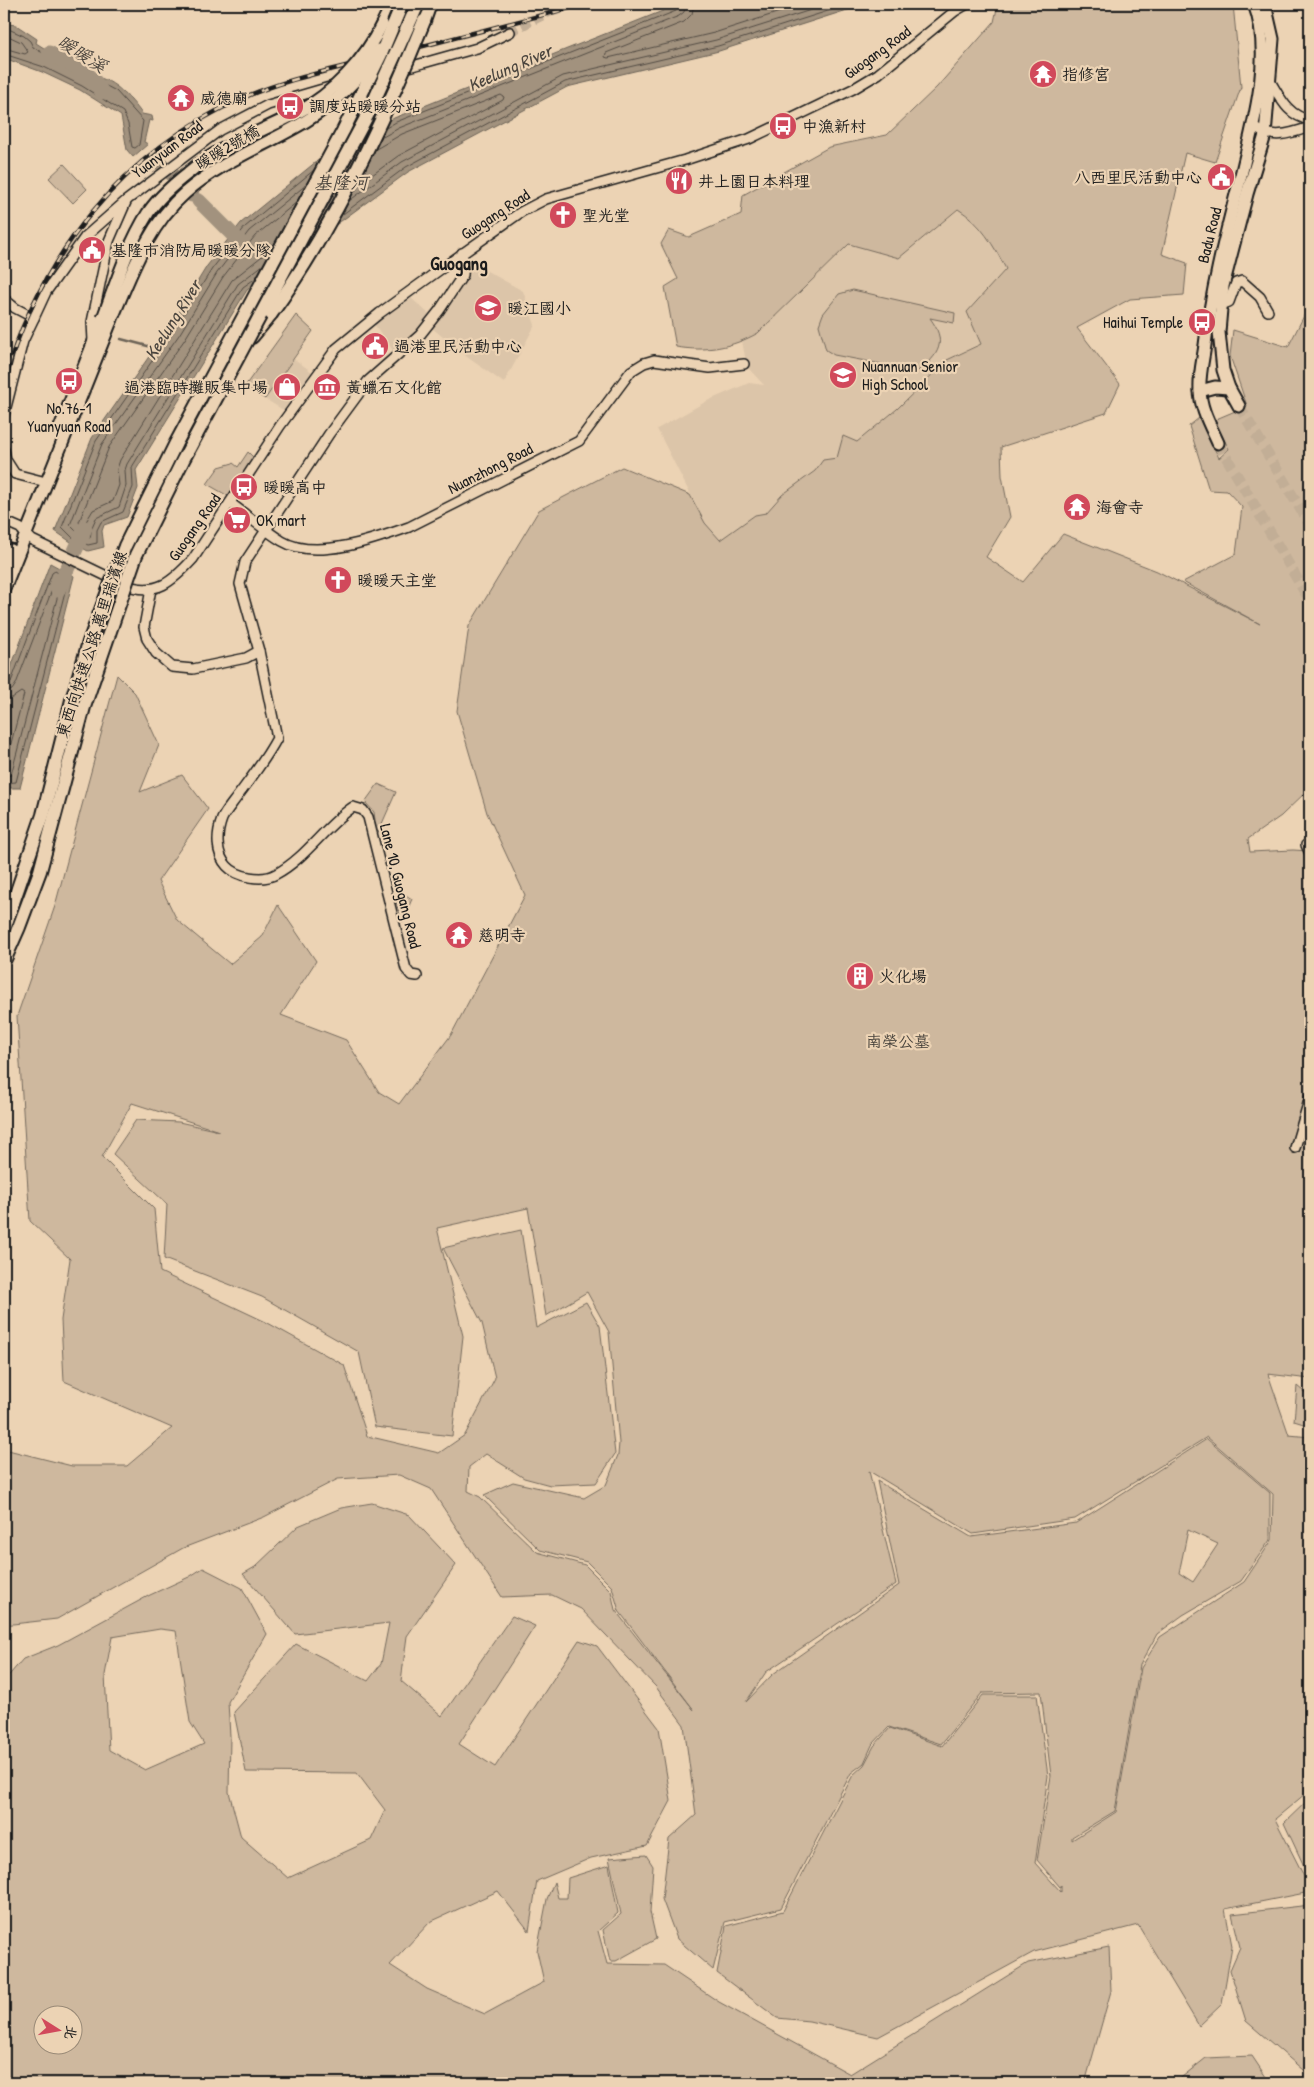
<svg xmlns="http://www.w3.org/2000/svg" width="1314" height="2087" font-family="'Patrick Hand','LXGW WenKai TC',sans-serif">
  <rect width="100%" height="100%" fill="#ecd3b4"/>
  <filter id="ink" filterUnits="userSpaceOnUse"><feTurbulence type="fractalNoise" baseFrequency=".02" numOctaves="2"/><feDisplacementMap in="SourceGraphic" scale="10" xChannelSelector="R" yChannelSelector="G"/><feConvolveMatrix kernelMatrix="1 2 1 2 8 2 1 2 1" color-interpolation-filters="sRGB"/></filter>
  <g filter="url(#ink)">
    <g fill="#dcc5a9">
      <path d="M959,209L966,214L992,242L1006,269L967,312L981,343L947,360L897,409L837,458L823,460L815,471L782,495L766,513L755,515L720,540L705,523L657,429L707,401L749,383L764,385L747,367L742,341L758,333L849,244L899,258Z"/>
      <path d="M476,265L523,291L535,325L504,383L467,357L432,328Z"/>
      <path d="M410,297L429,314L409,341L395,353L374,324Z"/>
      <path d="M293,358L312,372L285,411L265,399Z"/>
    </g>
    <g fill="#ceb89e" stroke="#756a5d" fill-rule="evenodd">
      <path d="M998,4H1233L1241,87L1215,162L1185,153L1162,254L1187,263L1184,295L1130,299L1077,328L1120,384L1106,413L1001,447L1002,476L1010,517L986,557L1023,582L1063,534L1157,571L1260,624L1183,582L1236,554L1242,507L1227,491L1209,490L1189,426L1199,418L1219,458L1229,449L1214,420L1247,406L1230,356L1233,330L1288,347L1310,304V788L1281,816L1248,839L1250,852L1293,850L1310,851V1379L1268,1374L1289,1435L1310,1437V1690L1306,1689L1305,1794L1275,1819L1310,1888V1892L1225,1909L1232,1946L1222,2004L1199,2026L1138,1925L1034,1952L878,2037L809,2021L777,2018L717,1973L726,1926L783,1911L853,1775L864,1765L874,1746L890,1728L942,1746L983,1695H1037L1048,1776L1035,1863L1061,1892V1885L1060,1887L1037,1860L1051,1776L1041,1692L982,1693L941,1744L889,1727L872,1745L864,1763L851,1773L781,1908L725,1922L713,1970L677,1939L662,1899L669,1839L696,1815L684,1725L656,1687L581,1609L552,1595L502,1597L431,1489L399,1475L338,1479L264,1517L183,1548L57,1619L4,1625V1449L72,1466H127L172,1428L64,1381L61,1320L70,1259L30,1221L17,1016L55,906L117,675L135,693L159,745L140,792L182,775L208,809L158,881L177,920L230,964L262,937L278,905L316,961L281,1015L346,1040L379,1092L399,1104L451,1035L525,895L487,813L457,711L469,626L539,510L622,467L690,495L705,523L720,540L755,515L766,513L782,495L815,471L823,460L837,458L843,436L857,442L897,409L947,360L981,344L967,312L1006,269C994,246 981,223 958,209L899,258L849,244L758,333C731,348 706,352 676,347L665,287L678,279L661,244L669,230L689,237L741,214L743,195L829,147L887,135L937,87L994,22ZM132,1103L219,1131L179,1122L136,1120L113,1154L167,1204L164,1259L262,1297L359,1352L375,1427L452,1436L463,1336L437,1228L528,1208L546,1316L587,1292L609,1332L619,1443L618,1455L606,1485L584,1498L513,1482L484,1495L540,1550L587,1562L612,1587L619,1611L694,1710L615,1610L611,1591L585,1565L537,1552L480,1497L468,1491L469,1467L486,1454L524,1478L550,1485L596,1483L615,1454L600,1326L586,1302L536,1328L521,1230L443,1248L482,1323L495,1378L465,1435L439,1453L367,1436L344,1365L266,1322L160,1272L154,1209L102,1157ZM1207,1437L1273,1494L1272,1540L1244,1582L1160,1637L1141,1668L1116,1812L1072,1840V1837L1115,1811L1140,1665L1157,1634L1183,1615L1241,1581L1270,1540V1493L1207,1439L1076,1523L971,1537L877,1481L899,1585L773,1674L746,1702L766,1672L896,1584L869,1471L973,1534L1075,1519ZM1188,1530L1218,1544L1193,1582L1179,1573Z"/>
      <path d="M64,164L87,189L73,203L49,178Z"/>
      <path d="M853,290L955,313L954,323L930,318C947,341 940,355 918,371L834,355L826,350L819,325L823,314L839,294Z"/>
      <path d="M296,315L313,331L265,399L245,386Z"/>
      <path d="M248,452L255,459L230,497L207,484L219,467L233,463L238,467Z"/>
      <path d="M378,784L396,792L377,835L374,812L365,802Z"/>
      <path d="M399,891L412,899L402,922L395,898Z"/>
      <path d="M1297,1386L1310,1397V1426L1294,1421Z"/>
      <path d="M372,1503L409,1515L456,1565L407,1636L401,1681L442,1716L512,1616L535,1626L459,1744L495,1767L579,1640L597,1646L659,1728L671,1801L647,1846L591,1858L537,1881L529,1931L498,1891L430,1922L390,1965L427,1989L485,2014L544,1982L537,1951L547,1899L554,1882L558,1898H567L568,1878L609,1865L618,1913L598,1931L607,1964L664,1965L719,2002L850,2074L1028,1963L1109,1947L1111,1991L1085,2083H4V1681L23,1659L58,1645L150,1595L189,1577L203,1568L242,1588L267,1634L228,1702L230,1736L229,1792L241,1837L288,1878L371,1840L385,1810L357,1773L246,1772L234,1712L296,1644L368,1681L381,1664L389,1623L295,1634L243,1574L255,1567L298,1526L341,1508ZM160,1629L176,1631L190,1722L204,1744L145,1770L109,1750L105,1675L112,1637ZM42,2014H72V2044H42Z"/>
      <path d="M1310,1695V1879L1284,1823L1307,1801Z"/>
      <path d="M646,1855L653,1866L650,1912L656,1939L616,1961H610L603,1930L621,1914L609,1858Z"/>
      <path d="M1310,1905V2076L1246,2021L1230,1970L1240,1947L1232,1914Z"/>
      <path d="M1252,2056L1270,2083H1170L1177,2081L1206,2058Z"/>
    </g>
    <g fill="#a2927e" stroke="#6c6357">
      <path d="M680,4H866L719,51L567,87L408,172L247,290L136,470L138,488L127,517L104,525L102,531L104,547L88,551L71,542L55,531L92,438L169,328L207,266L241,223L317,161L394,118Z"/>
      <path d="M4,19L8,24L16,25L37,39L36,43L90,77C110,75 131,98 142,114L152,116L153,121L149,120L144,142L148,144L133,157L127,150L121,116L80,90L42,72L4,58Z"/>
      <path d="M50,563L74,576L20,788H4V686Z"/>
    </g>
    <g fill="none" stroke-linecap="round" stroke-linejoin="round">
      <g stroke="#524b43" stroke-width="1">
        <path d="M694,4L692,14L684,22L606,53L605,57L608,58L714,33L805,4"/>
        <path d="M4,27L24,36L30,41L33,47L88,81H97L116,91L143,121L139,145L135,148L132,147L128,124L123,112L82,86L44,67L4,54"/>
        <path d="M4,34L21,42L28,52L25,54L4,48"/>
        <path d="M386,128L396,122L676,11L679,8L680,4"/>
        <path d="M381,138L399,128L679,16L684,12L686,4"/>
        <path d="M357,186L398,156L503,100L504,97L501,95L402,134L376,149"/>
        <path d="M349,201L402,162L563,76L716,40L830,4"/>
        <path d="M343,214L406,167L565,82L718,46L850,4"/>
        <path d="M271,249L232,280L120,460L117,469L119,485L113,501L93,510L84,525L81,526L79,522L109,447L185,339L223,277L255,236L297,202"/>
        <path d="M263,265L238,284L127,464L125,470L126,486L119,507L96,518L92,527L90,538L77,532L70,525L102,444L179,335L217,273L249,231L306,185"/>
        <path d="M256,278L243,287L132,467L133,487L123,512L101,522L97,530V543L88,545L73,538L62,527L96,441L173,331L212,269L245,227L314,170"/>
        <path d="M4,685L11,682L52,573L55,571L67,578L68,580L16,782L4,783"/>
        <path d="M4,692L12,690L16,684L55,582L59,580L61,583L11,775L4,777"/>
        <path d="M4,699L12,698L21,692L24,694L4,770"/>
      </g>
      <path stroke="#6c6357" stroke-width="2.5" d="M121,339L159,349"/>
      <g stroke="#a2927e" stroke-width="15">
        <path d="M49,53L82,70L93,79L102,92"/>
        <path d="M155,158L161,164"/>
        <path d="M172,174L192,195"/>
        <path d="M199,201L243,245"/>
        <path d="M58,590L85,528"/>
      </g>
      <path stroke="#c2ae96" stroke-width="9" stroke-dasharray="9 4.5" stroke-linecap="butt" d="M510,32L566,4"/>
      <g stroke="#c2ae96" stroke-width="11" stroke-dasharray="11 5.5" stroke-linecap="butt">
        <path d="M1239,406L1310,525"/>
        <path d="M1218,443L1310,601"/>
      </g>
      <defs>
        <g id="minor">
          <path d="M402,69L477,48L510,32"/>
          <path d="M1270,81C1281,99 1288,116 1310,120"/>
          <path d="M1253,127C1273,140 1289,134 1310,127"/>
          <path d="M4,299L15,308L34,318"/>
          <path d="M1221,305L1229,302L1236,283L1242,281L1260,297L1268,311"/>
          <path d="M93,341L92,322L109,241L126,202"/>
          <path d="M4,415L23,341L34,318L46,292L85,237L127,200L220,130L268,105L333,86"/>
          <path d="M4,450L6,460L15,474L46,482"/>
          <path d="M230,503C247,515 264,530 282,541C315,561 376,539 409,527L579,441L631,371L644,363L654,360L710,368L744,364"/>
          <path d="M4,521L20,528L32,540L125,585C157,596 172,582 193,559L280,426L336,349L380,313L438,271L521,212L546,199L685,160L749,139L853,89L878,74L955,11L967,4"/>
          <path d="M151,589L144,627L147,639L156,653L172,667L193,669L246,658L259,651L277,738C266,759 251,778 237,797C232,804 225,812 222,819C216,835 216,854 227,866C237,877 262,882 276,874C306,858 325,826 353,807L363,810L368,817L406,969L411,975L417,976"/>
          <path d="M259,651L240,584L245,562L329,434L368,381L420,335L439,311L463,275L464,265L462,253"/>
          <path d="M92,667L114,590"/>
          <path d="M1310,843L1306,845L1310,853"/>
          <path d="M18,914L37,849"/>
          <path d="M1295,1148L1310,1097"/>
        </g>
        <g id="major">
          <path d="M382,24L392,4"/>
          <path d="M1200,391L1215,387L1229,388"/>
          <path d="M1239,406L1229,388L1223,370L1219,332L1223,286L1247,194L1265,135L1273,39L1265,4"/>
          <path d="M59,430L103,318"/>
          <path d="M1218,443C1211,427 1200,408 1200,390C1199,375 1203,360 1205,345C1212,284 1228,226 1243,167C1255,118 1273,52 1254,4"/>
          <path d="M4,568L11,550"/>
          <path d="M4,589L111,321"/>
        </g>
        <g id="highway">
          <path d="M424,21L430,4"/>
          <path d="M252,337L271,314"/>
        </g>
      </defs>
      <use href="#minor" stroke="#1c1c1c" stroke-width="12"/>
      <use href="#major" stroke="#1c1c1c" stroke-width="15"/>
      <use href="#highway" stroke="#1c1c1c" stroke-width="16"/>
      <use href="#minor" stroke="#ecd3b4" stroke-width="9"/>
      <use href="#major" stroke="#ecd3b4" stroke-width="11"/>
      <use href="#highway" stroke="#ecd3b4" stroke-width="12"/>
      <defs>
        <g id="rail">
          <path d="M1309,4L1310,9"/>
          <path d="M4,380C41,255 122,152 243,98C285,79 332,70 377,58C446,40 516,22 585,4"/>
        </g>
      </defs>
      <use href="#rail" stroke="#1c1c1c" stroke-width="4.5"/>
      <use href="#rail" stroke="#ecd3b4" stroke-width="2.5" stroke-dasharray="8" stroke-linecap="butt"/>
      <defs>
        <g id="major-bridge">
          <path d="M103,318C116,283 128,245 148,213C158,198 174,184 188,173C219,146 261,132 297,113C333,94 365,60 382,24"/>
          <path d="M111,321C130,277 147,226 185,193C221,161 265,146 306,121C334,104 360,78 379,50"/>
        </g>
        <g id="highway-bridge">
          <path d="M271,314C334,227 384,120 424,21"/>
          <path d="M4,929L43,815L72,700L89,642L125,546L176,443L343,131L381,54L402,4"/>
          <path d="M4,961L19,927L40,871L84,707L136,555L183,460L368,114L418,4"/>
        </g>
      </defs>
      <use href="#major-bridge" stroke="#1c1c1c" stroke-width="15" stroke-linecap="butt"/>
      <use href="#highway-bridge" stroke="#1c1c1c" stroke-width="16" stroke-linecap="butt"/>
      <use href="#major-bridge" stroke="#ecd3b4" stroke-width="11"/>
      <use href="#highway-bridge" stroke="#ecd3b4" stroke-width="12"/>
    </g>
  </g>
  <defs>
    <symbol id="temple-disc" viewBox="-11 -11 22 22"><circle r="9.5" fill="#d1495b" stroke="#ecd3b4"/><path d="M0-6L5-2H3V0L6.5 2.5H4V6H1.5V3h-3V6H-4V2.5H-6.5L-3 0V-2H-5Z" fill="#fff"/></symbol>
    <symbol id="bus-disc" viewBox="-11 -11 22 22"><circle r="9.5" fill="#d1495b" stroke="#ecd3b4"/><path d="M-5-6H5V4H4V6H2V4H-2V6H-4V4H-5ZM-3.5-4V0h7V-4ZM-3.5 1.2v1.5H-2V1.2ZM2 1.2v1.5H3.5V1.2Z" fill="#fff"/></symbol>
    <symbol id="civic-disc" viewBox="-11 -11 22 22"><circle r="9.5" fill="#d1495b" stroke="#ecd3b4"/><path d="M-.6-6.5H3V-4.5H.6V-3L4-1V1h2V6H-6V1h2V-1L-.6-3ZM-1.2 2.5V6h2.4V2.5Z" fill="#fff"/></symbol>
    <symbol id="restaurant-disc" viewBox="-11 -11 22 22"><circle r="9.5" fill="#d1495b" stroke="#ecd3b4"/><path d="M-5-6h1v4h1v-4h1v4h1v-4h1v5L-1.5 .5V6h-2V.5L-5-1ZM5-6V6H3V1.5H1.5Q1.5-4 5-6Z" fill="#fff"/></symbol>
    <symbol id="church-disc" viewBox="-11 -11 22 22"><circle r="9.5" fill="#d1495b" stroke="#ecd3b4"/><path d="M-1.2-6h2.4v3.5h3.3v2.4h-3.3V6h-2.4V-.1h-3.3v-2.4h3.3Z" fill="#fff"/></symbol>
    <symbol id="school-disc" viewBox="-11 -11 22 22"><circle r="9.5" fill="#d1495b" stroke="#ecd3b4"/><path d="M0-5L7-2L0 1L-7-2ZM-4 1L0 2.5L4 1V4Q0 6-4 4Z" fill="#fff"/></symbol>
    <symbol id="shop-disc" viewBox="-11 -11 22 22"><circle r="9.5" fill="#d1495b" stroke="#ecd3b4"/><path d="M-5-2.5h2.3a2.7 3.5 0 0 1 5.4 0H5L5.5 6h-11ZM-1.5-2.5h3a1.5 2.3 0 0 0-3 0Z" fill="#fff"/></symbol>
    <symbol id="museum-disc" viewBox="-11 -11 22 22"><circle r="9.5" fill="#d1495b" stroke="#ecd3b4"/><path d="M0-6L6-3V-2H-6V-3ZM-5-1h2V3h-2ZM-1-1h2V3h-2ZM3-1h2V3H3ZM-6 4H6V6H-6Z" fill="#fff"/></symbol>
    <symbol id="supermarket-disc" viewBox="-11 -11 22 22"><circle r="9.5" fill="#d1495b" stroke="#ecd3b4"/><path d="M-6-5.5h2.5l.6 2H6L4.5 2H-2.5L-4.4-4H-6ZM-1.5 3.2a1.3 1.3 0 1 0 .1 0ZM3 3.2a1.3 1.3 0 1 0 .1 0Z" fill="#fff"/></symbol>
    <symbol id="building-disc" viewBox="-11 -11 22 22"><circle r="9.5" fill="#d1495b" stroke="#ecd3b4"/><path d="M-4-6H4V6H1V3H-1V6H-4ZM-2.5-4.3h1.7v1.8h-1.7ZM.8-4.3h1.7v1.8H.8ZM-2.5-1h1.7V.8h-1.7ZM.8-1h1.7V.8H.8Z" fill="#fff"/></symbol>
  </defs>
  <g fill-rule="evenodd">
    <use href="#temple-disc" x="1027" y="58" width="32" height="32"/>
    <use href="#temple-disc" x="165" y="82" width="32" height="32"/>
    <use href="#bus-disc" x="274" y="90" width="32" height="32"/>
    <use href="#bus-disc" x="767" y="110" width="32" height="32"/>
    <use href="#civic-disc" x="1205" y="161" width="32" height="32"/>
    <use href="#restaurant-disc" x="663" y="165" width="32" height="32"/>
    <use href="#church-disc" x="547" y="199" width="32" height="32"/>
    <use href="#civic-disc" x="76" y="234" width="32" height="32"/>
    <use href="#school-disc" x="472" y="292" width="32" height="32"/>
    <use href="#bus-disc" x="1186" y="306" width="32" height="32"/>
    <use href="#civic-disc" x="359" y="330" width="32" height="32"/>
    <use href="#school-disc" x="827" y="359" width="32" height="32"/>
    <use href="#bus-disc" x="53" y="365" width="32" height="32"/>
    <use href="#shop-disc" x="271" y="371" width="32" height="32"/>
    <use href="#museum-disc" x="311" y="371" width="32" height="32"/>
    <use href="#bus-disc" x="228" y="471" width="32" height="32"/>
    <use href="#temple-disc" x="1061" y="491" width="32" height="32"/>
    <use href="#supermarket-disc" x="221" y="504" width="32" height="32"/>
    <use href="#church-disc" x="322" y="564" width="32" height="32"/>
    <use href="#temple-disc" x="443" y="919" width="32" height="32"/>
    <use href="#building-disc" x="844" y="960" width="32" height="32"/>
  </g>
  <g text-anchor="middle" stroke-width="4.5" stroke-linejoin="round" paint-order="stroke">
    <g font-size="16" fill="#1c1c1c" stroke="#ecd3b4">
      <text transform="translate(877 52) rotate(-36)" y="6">Guogang Road</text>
      <text transform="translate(227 147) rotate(-31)" y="6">暖暖2號橋</text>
      <text transform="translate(167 149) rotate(-37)" y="6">Yuanyuan Road</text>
      <text transform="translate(495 214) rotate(-33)" y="6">Guogang Road</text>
      <text transform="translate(1209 235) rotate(-76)" y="6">Badu Road</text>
      <text transform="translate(490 468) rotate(-27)" y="6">Nuanzhong Road</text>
      <text transform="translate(194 527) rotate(-55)" y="6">Guogang Road</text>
      <text transform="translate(91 644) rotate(-72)" y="6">東西向快速公路 萬里瑞濱線</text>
      <text transform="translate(401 886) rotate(76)" y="6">Lane 10, Guogang Road</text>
    </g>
    <g font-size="16" fill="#1c1c1c" stroke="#ecd3b4" text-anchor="start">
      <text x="1062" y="80">指修宮</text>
      <text x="200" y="104">威德廟</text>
      <text x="309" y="112">調度站暖暖分站</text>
      <text x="802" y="132">中漁新村</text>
      <text x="1202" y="183" text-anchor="end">八西里民活動中心</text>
      <text x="698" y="187">井上園日本料理</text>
      <text x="582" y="221">聖光堂</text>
      <text x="111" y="256">基隆市消防局暖暖分隊</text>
      <text x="507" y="314">暖江國小</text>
      <text x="1183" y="328" text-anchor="end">Haihui Temple</text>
      <text x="394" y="352">過港里民活動中心</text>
      <text x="862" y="372">Nuannuan Senior<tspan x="862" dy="18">High School</tspan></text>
      <text x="268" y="393" text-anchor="end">過港臨時攤販集中場</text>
      <text x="346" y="393">黃蠟石文化館</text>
      <text x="69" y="414" text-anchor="middle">No.76-1<tspan x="69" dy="18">Yuanyuan Road</tspan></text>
      <text x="263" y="493">暖暖高中</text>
      <text x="1096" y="513">海會寺</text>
      <text x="256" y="526">OK mart</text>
      <text x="357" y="586">暖暖天主堂</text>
      <text x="478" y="941">慈明寺</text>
      <text x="879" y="982">火化場</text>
    </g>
    <g font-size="16" fill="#48433c" stroke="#ecd3b4">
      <text x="898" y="1047">南榮公墓</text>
    </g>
    <g font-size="18" font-style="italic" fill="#4b453e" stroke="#ecd3b4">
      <text transform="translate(82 54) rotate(32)" y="6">暖暖溪</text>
      <text transform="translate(510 68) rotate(-24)" y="6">Keelung River</text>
      <text x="341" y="189">基隆河</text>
      <text transform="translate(173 320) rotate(-58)" y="6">Keelung River</text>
    </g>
    <g font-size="19" font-weight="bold" fill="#1c1c1c" stroke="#ecd3b4">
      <text x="459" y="270">Guogang</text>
    </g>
  </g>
  <rect width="1314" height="2087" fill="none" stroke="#ecd3b4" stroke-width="20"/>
  <rect x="10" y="10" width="1294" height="2067" fill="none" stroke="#1c1c1c" stroke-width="2" filter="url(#ink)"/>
  <g transform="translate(58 2030) rotate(101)"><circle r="24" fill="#ecd3b4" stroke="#998a77"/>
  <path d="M0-4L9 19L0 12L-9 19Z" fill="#d1495b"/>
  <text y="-8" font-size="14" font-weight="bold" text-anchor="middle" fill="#1c1c1c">北</text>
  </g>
</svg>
